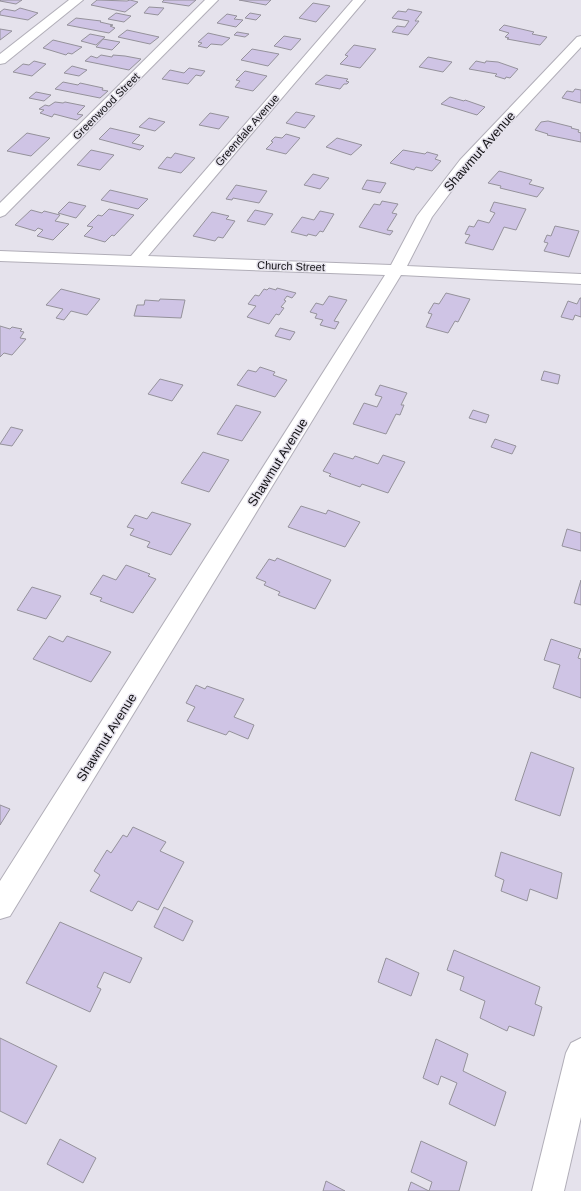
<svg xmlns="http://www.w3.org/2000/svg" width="581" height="1191" font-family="Helvetica,sans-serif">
  <rect width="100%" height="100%" fill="#e5e2ec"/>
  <g fill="#cfc4e5" stroke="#95929b">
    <path d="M1,0H22L16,4L0,1Z"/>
    <path d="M97,0L127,1L130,0L138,2L125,12L91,5Z"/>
    <path d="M164,0H196L189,6L162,2Z"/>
    <path d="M239,0H271L266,5Z"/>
    <path d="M313,3L330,6L316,22L299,18Z"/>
    <path d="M149,7L164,8L158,15L144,13Z"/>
    <path d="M20,8L38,13L28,20L0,15V12L4,9L15,11Z"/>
    <path d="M408,9L422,12L415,21H419L408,35L392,32L397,26L405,27L409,21L392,18L398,11L406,12Z"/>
    <path d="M116,13L131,16L124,22L108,19Z"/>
    <path d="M250,13L261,15L256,20L245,18Z"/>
    <path d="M227,14L237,16L234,19L243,20L236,27L217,23Z"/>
    <path d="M76,18L101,21L100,22L113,25L110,26L115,28L109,33L67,25Z"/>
    <path d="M504,25L534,32L532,34L547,37L540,45L507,39L509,38L505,37L509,33L499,30Z"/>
    <path d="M0,29L12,31L0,40Z"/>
    <path d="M127,30L159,37L150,44L118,37Z"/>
    <path d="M237,32L249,34L245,37L234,35Z"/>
    <path d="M208,33L230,38L222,45L211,44L207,48L198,46L202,43L198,42Z"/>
    <path d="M90,34L105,37L96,45L81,41Z"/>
    <path d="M284,36L301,39L291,50L274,46Z"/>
    <path d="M103,39L120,42L112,50L96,47Z"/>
    <path d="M53,40L82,47L72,54L68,53L66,55L43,48Z"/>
    <path d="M354,45L376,49L360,68L340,64L348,56L345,55Z"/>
    <path d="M252,49L279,54L268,66L241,60Z"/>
    <path d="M101,55L112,57L113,55L125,56L141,59L129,70L85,61L91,56L97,58Z"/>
    <path d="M428,57L452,62L443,72L419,67Z"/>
    <path d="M34,61L46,64L32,76L13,72L23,64L29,65Z"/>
    <path d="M476,61L485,63L486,61L498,62L518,69L510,78L506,77L505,79L495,76L497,74L469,69Z"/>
    <path d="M72,66L87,70L79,76L64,73Z"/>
    <path d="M189,68L205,71L201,76L196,75L188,84L162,79L170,70L184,73Z"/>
    <path d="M245,71L267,76L253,91L235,87L240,81L236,80Z"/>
    <path d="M326,75L348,79L346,81L349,82L347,84H344L340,89L315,84Z"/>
    <path d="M63,82L78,85L80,83L103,88L102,90L108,91L100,98L55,89Z"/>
    <path d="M575,89L581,90V103L562,98L567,91L573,92Z"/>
    <path d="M36,92L51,95L44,101L29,98Z"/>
    <path d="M450,97L464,101L465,100L485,107L477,115L441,104Z"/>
    <path d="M55,102L63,103L65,102L85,106L77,114L83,115L77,120L54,114L52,117L40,113L44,110L39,109L45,105L49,106Z"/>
    <path d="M296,112L315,116L305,128L286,123Z"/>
    <path d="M210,113L229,117L219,129L199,125Z"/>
    <path d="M149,118L165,122L155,131L139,127Z"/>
    <path d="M548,121L572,127L571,128L579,130L578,132L581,133V142L547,135L548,134L535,130L541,122Z"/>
    <path d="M110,128L140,135L132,143L144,146L140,150L99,139Z"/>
    <path d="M27,133L50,138L31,156L7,151Z"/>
    <path d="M286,134L300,138L286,154L266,149L273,142L271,141L275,137L282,138Z"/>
    <path d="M337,138L362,145L351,155L326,147Z"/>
    <path d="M91,150L114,155L100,170L77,165Z"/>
    <path d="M403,150L425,154L427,152L438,155L435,159L441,161L432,171L416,167L414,170L390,163Z"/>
    <path d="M175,153L195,158L181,173L158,168L167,157L171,158Z"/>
    <path d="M499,171L532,180L529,184L544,188L537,197L500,188L501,186L488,183Z"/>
    <path d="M313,174L329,178L320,189L304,185Z"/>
    <path d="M367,180L386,183L380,193L362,189Z"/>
    <path d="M236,185L267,191L259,203L233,198L232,200L226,199Z"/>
    <path d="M110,190L148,199L138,209L101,200Z"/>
    <path d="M382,201L398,204L392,213L397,214L387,230L393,231L390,235L359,227L374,204L380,205Z"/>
    <path d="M69,202L86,206L76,218L58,213Z"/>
    <path d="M494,202L526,209L516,230L504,227L493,250L465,243L470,235L465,234L469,226L474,227L478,220L489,223L495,213L490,211Z"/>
    <path d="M109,209L134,215L114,236L112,235L105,242L84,236L93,227L87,226L98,215L102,216Z"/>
    <path d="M31,210L42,213L44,211L60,215L55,221L69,224L53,240L37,236L43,230L38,228L35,231L15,225Z"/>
    <path d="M255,210L273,214L265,225L247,221Z"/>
    <path d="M320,211L334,214L323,232L320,231L316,236L308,234L307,236L291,232L302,217L314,220Z"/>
    <path d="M212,212L229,216L226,219L235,221L223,238L218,237L215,241L193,236Z"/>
    <path d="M555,226L579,231L569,257L544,251L548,243L544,242L547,235L551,236Z"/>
    <path d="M269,288L276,290L277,288L296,293L292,298L287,296L284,300L286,301L281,307L284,308L279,315L276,314L269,324L247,317L256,306L248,304L255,295L259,296L264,289L267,290Z"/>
    <path d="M61,289L100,299L87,315L71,311L64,320L56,318L63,309L46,305Z"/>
    <path d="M446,293L470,299L458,322L455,321L448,333L426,327L432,314L428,313L434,303L439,304Z"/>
    <path d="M329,296L347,300L334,321L339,322L335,329L320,325L323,320L315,318L317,314L310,312L316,303L323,305Z"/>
    <path d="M580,298H581V317L575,315L573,320L561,317L568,301L577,304Z"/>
    <path d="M160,299L185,300L181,318L134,316L137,305H144L145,300L159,301Z"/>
    <path d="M0,326L10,329L12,327L22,329L20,331L24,332L20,338L26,339L12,355L4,353L0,357Z"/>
    <path d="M280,328L295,332L290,340L275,336Z"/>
    <path d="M260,367L275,372L273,375L287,380L275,397L237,385L248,370L256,372Z"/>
    <path d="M544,371L560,375L558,384L541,380Z"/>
    <path d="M160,379L183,385L172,401L148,394Z"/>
    <path d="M380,385L407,393L401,405H404L400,415L396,414L386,434L353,424L364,403L377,407L382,397L375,395Z"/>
    <path d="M236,405L261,412L242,441L217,434Z"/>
    <path d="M473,410L489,415L486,423L469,418Z"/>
    <path d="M11,427L23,430L12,446L0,444Z"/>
    <path d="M495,439L516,446L512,454L491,447Z"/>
    <path d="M203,452L229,460L209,492L181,483Z"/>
    <path d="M334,453L353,459L355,456L378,464L383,455L405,462L388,493L362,484L360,487L329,476L331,474L323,471Z"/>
    <path d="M301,506L326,514L328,510L360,522L345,547L288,527Z"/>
    <path d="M152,512L191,524L171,555L147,547L150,542L130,535L134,529L127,527L135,515L147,519Z"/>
    <path d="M567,529L581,533V551L562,546Z"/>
    <path d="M277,558L331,580L315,609L278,595L280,592L264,585L266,582L256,578L269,559L275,561Z"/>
    <path d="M126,565L150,574L148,576L156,579L133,613L100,601L102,598L90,594L103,575L116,580Z"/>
    <path d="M581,580V605L574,603Z"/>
    <path d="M32,587L61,596L46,619L17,610Z"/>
    <path d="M49,636L63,642L67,636L111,652L91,682L33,659Z"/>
    <path d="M551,639L581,649L578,658L581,659V698L553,688L560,665L544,660Z"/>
    <path d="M196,685L205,689L207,686L244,699L234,717L254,725L248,739L229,731L226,735L187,721L195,707L186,703Z"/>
    <path d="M531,752L574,768L560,816L515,800Z"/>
    <path d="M0,805L10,809L0,825Z"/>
    <path d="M133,827L166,842L160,851L184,862L158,910L138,901L132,911L90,891L100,875L94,871L107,850L111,853L123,835L127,837Z"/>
    <path d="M501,852L562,873L557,899L530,889L527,901L501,891L504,880L495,876Z"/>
    <path d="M164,907L193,921L183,941L154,927Z"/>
    <path d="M60,922L142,958L130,983L104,972L97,987L101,989L90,1012L26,983Z"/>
    <path d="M454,950L540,987L535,1004L542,1007L534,1036L509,1026L507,1031L480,1018L485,1001L460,990L464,977L447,970Z"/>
    <path d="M386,958L419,973L411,996L378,982Z"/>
    <path d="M0,1038L57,1066L26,1124L0,1111Z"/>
    <path d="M436,1039L468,1054L463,1071L506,1092L495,1126L449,1104L457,1083L441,1076L438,1085L423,1078Z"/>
    <path d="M60,1139L96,1158L83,1183L47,1164Z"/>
    <path d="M421,1141L467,1162L459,1191H408L411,1182L429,1191L432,1182L411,1172Z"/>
    <path d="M326,1181L345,1191H323Z"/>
  </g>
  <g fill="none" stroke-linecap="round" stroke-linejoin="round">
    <defs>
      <g id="minor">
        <path d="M69,0H83L5,63L0,64V54Z"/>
        <path d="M205,0H218L5,215L0,217V203Z"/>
        <path d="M353,0H365L148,256L391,265L417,216L460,160L577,37L581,36V47L470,166L432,217L407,266L581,274V284L401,275L10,916L0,919V881L385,275L0,261V251L131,256Z"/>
        <path d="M581,1038V1117L564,1191H532L566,1053L571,1043Z"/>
      </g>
    </defs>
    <use href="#minor" stroke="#b1aeb8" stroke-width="2"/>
    <use href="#minor" fill="#fff" fill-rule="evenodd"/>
  </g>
  <g text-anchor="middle" stroke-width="3" stroke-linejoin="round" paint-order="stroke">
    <g font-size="11" fill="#121114" stroke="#e5e2ec">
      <text transform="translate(106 106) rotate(-45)" y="4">Greenwood Street</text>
      <text transform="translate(247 130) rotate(-49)" y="4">Greendale Avenue</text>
      <text transform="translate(291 266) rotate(2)" y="4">Church Street</text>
    </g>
    <g font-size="13" fill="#121114" stroke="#e5e2ec">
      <text transform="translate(479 151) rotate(-49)" y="5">Shawmut Avenue</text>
      <text transform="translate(277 462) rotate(-58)" y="5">Shawmut Avenue</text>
      <text transform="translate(106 737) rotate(-58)" y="5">Shawmut Avenue</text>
    </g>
  </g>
</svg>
